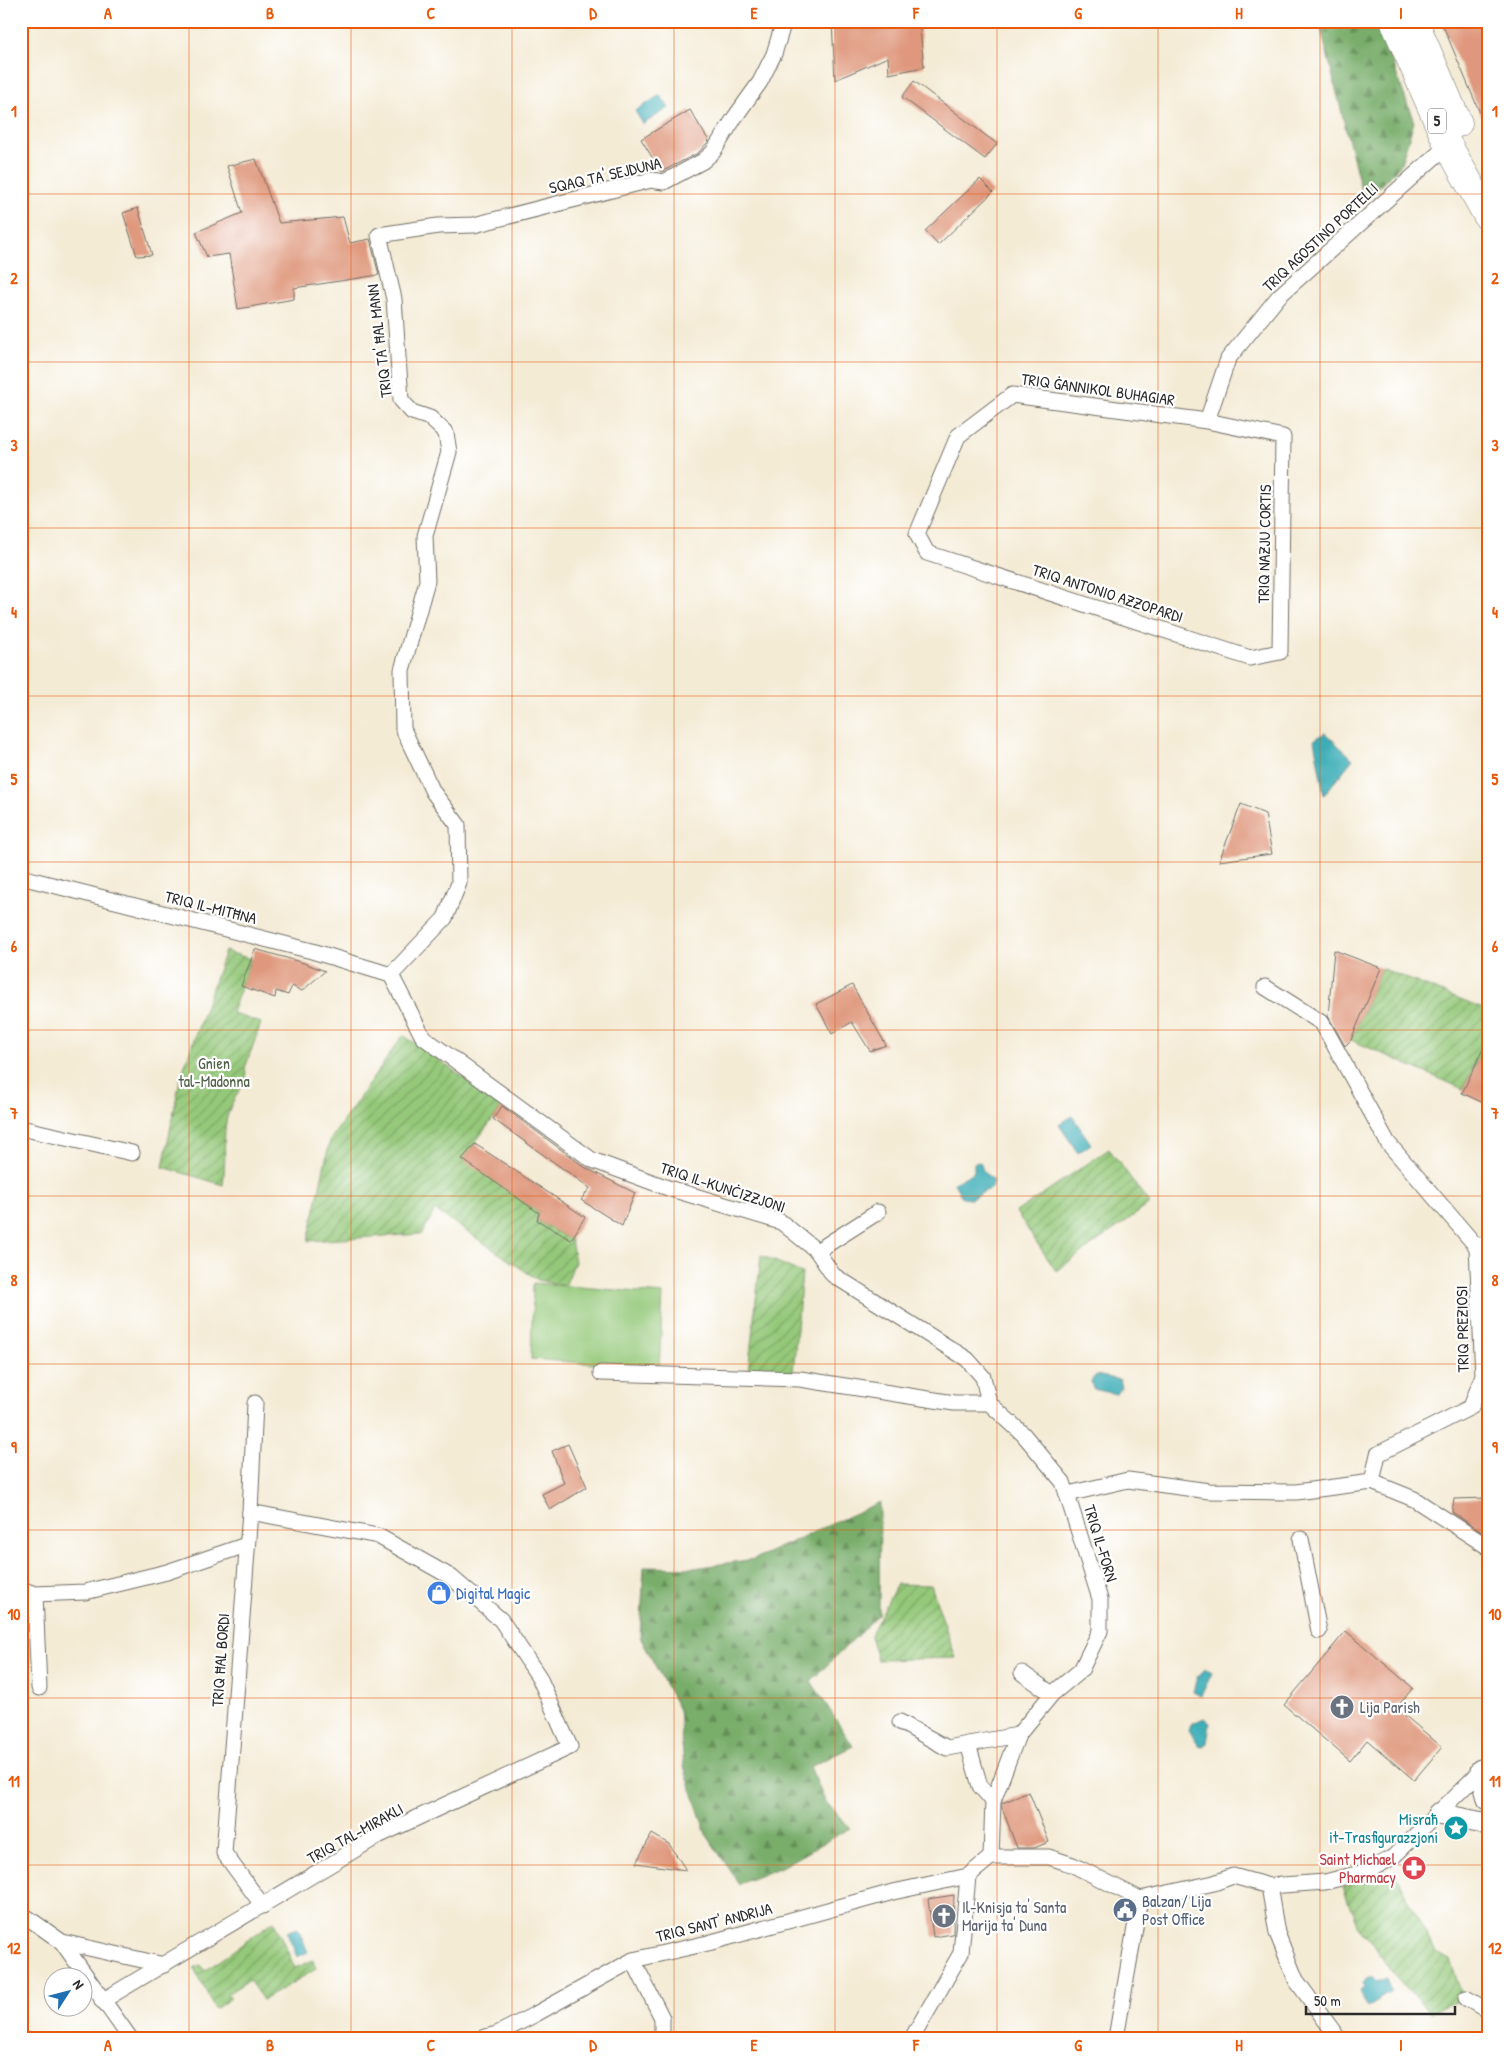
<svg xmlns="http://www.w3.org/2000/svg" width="1509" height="2059" font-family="'Patrick Hand',sans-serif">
  <defs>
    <pattern id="forest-firs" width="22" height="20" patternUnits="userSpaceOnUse" patternTransform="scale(1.25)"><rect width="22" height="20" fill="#78ad6a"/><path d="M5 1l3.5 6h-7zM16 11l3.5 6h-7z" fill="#638d57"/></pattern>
    <pattern id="garden-furrows" width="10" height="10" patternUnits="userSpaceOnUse" patternTransform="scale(1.25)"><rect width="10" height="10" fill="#95c97a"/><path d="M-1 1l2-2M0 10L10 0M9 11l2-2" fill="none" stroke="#7aa364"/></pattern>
  </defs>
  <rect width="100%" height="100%" fill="#fff"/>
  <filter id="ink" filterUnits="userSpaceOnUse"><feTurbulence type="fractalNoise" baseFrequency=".02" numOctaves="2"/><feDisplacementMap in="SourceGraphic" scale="10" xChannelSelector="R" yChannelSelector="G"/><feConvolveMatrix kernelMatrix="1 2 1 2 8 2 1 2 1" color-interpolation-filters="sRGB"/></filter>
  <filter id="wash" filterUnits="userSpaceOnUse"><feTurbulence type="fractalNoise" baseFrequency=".0096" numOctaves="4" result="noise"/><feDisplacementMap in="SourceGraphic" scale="20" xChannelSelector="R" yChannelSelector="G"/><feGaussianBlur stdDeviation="1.12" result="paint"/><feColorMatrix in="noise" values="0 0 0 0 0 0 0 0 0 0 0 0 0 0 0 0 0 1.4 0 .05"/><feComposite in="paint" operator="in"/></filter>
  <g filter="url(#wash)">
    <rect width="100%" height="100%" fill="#f4ebd5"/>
    <g fill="url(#forest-firs)" stroke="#526c4a">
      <path d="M1319,21H1377L1414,122L1400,166L1364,202Z"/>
      <path d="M880,1502L879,1614L811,1681L853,1746L810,1767L826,1802L850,1828L781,1867L739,1884L706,1834L684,1767L679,1710L640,1637L644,1567L694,1568L754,1559Z"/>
    </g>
    <g fill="url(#garden-furrows)" stroke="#607a52">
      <path d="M225,951L251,959L232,1013L261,1023L245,1068L247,1080C214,1122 229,1139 223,1185L163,1167L180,1079Z"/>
      <path d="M1381,968L1488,1011V1038L1463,1089L1351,1040Z"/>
      <path d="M403,1035L503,1105L463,1159L539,1213L537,1220L571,1240L575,1262L565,1286L538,1280L435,1210L422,1234L308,1241L330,1140Z"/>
      <path d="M1109,1149L1150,1204L1056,1271L1016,1212Z"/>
      <path d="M761,1255L802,1273L793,1372H748Z"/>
      <path d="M897,1584L931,1585L956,1658L877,1660L870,1636Z"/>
      <path d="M1395,1874L1436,1953L1450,1960L1462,1994L1456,2002L1430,2012L1389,1970L1374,1945L1357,1925L1343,1887Z"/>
      <path d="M274,1921L295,1968L313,1960L316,1969L263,2000L249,1980L227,1994L231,1998L215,2009L194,1968L200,1965L205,1971Z"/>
    </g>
    <path fill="#95c97a" stroke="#607a52" d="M533,1283L663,1294L659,1369L531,1359Z"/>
    <g fill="#3daeb7" stroke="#346c71">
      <path d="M660,95L669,108L643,124L635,111Z"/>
      <path d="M1325,733L1353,759L1324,795L1314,740Z"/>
      <path d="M1072,1116L1091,1144L1078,1153L1059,1125Z"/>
      <path d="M980,1162L984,1173L993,1179L991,1188L970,1199L962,1198L954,1183L974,1172V1163Z"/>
      <path d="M1096,1375L1120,1380L1122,1387L1116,1394L1093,1389L1091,1381Z"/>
      <path d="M1205,1669L1212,1673L1201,1696L1193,1692L1197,1677Z"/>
      <path d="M1204,1718L1210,1723L1207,1743L1203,1746L1199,1745L1189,1730L1191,1724Z"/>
      <path d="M298,1928L308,1952L297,1957L287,1932Z"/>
      <path d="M1368,1978H1373L1376,1982L1386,1978L1392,1992L1367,2007L1360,1991L1364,1988L1363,1983Z"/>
    </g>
    <g id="blocks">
      <g fill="#df987d">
        <path d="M832,21H919L924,67L889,74L888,57L835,80Z"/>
        <path d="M1441,21H1488V132Z"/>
        <path d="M914,81L997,144L985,159L902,97Z"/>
        <path d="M690,110L709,141L698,153L661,172L641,139Z"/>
        <path d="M256,159L279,223L343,217L350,243L370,239L379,275L294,288V299L238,309L229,254L207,257L196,232L242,213L227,166Z"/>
        <path d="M980,179L993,192L938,245L925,231Z"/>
        <path d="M138,208L152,255L137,256L123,213Z"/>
        <path d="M1241,804L1265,814L1272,854L1219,861Z"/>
        <path d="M255,949L304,963L325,971L302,991L292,986L288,995L276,991L275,998L241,986Z"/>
        <path d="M1334,950L1381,968L1351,1040L1345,1046L1328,1016Z"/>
        <path d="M852,985L886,1045L870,1051L852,1022L832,1034L816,1004Z"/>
        <path d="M1488,1038V1105L1462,1093Z"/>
        <path d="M502,1106L586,1168L635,1193L622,1226L581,1200L590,1188L493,1119Z"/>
        <path d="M475,1144L585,1217L571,1240L537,1220L539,1213L462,1159Z"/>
        <path d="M568,1444L587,1487L550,1510L542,1494L564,1483L552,1451Z"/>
        <path d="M1488,1498L1483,1533L1452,1512L1454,1499Z"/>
        <path d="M1346,1631L1413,1688L1396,1708L1442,1747L1414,1780L1367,1740L1350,1761L1284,1705Z"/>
        <path d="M1029,1792L1049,1842L1034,1848H1017L1002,1808V1803Z"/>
        <path d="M652,1834L669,1844L686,1870L636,1863Z"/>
        <path d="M954,1895L953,1934L933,1937L928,1899Z"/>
      </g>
    </g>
  </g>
  <g filter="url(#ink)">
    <use href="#blocks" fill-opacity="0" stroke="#716e66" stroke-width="1"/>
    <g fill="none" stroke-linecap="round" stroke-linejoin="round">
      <defs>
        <g id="street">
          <path d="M1012,395L1207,421L1283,437L1280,652L1250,658L927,553L917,534L958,436Z"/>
          <path d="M1207,421L1228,359L1279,296L1448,145"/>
          <path d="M21,877L312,951L391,975"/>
          <path d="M391,975L445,918L459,883L458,825L433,792L403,729L402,670L427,581L425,536L449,452L446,433L430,418L412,412L401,400L394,299L379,235L438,226L474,225L651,180L664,182L703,161L713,152L735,117L760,82L774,54L784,21"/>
          <path d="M391,975L423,1037L592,1160L668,1188L781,1222L817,1251L833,1275L967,1359L983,1377L989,1403L1023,1434L1063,1482L1100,1599V1631L1081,1670L1052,1694L1018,1735L993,1801L991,1857"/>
          <path d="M1265,987L1322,1023L1388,1143L1477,1247"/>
          <path d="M21,1128L132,1153"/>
          <path d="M817,1251L878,1212"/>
          <path d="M601,1373L800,1379L954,1403H989"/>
          <path d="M255,1403L250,1512L224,1853L263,1906"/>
          <path d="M1372,1482L1378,1454L1471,1407L1483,1375L1477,1247L1488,1242"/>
          <path d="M1068,1494L1128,1480L1209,1491L1296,1492L1372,1482L1414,1499L1488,1547"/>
          <path d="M1301,1539L1319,1631"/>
          <path d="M21,1589L35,1594L85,1592L167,1572L246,1545"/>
          <path d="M35,1594L39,1688"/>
          <path d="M1022,1673L1052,1694"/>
          <path d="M900,1722L947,1748L1018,1735"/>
          <path d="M968,1744L980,1786L993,1801"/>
          <path d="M991,1857H1049L1073,1865L1140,1899L1214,1883L1233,1876L1269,1886L1325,1882L1368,1871L1393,1857L1486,1766"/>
          <path d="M1269,1886L1277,1933L1296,1980L1338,2038"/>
          <path d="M21,1913L62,1942L130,2038"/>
          <path d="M62,1942L164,1965"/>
          <path d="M633,1960L662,2018V2038"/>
          <path d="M1466,1998L1488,2011"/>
          <path d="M102,2001L378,1836L570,1747L539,1677L501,1620L451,1577L378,1536L250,1512"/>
          <path d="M482,2038L497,2034L534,2015L633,1960L708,1943L893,1892L968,1876L991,1857"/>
          <path d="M912,2038L961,1953L968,1876"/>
          <path d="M1116,2038L1140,1899"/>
        </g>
        <g id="secondary">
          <path d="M1481,1770L1488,1799"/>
          <path d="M1438,1814L1488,1824"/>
        </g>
        <g id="highway">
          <path d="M1394,21L1448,145L1488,217"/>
          <path d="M1415,23L1458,123"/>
        </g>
      </defs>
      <use href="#street" stroke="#716e66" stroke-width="17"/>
      <use href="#secondary" stroke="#716e66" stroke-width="23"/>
      <use href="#highway" stroke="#716e66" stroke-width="29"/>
      <use href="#street" stroke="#fff" stroke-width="15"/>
      <use href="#secondary" stroke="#fff" stroke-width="21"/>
      <use href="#highway" stroke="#fff" stroke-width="28"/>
    </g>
  </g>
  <path fill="none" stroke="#e8590c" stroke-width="1" stroke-opacity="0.55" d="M189,21V2038M351,21V2038M512,21V2038M674,21V2038M835,21V2038M997,21V2038M1158,21V2038M1320,21V2038M21,194H1488M21,362H1488M21,528H1488M21,696H1488M21,862H1488M21,1030H1488M21,1196H1488M21,1364H1488M21,1530H1488M21,1698H1488M21,1865H1488"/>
  <defs>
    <symbol id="shop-disc" viewBox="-11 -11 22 22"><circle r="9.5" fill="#3f7fe0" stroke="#fff"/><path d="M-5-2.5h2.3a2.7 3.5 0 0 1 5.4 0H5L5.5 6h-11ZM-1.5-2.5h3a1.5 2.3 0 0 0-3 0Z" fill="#fff"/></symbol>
    <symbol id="church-disc" viewBox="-11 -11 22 22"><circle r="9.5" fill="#6b7280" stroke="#fff"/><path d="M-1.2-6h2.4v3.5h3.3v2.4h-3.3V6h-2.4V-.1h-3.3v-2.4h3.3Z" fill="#fff"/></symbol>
    <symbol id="sight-disc" viewBox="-11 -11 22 22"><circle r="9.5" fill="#0f9aa8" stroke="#fff"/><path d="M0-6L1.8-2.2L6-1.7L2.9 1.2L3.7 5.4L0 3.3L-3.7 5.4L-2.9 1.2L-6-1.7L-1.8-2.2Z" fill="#fff"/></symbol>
    <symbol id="pharmacy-disc" viewBox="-11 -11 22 22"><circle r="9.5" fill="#e0444e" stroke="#fff"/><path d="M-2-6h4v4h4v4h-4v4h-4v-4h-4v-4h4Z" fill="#fff"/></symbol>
    <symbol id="civic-disc" viewBox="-11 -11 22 22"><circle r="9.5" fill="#5c6f8a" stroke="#fff"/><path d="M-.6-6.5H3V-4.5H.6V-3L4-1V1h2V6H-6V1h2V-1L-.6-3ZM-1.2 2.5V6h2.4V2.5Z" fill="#fff"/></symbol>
  </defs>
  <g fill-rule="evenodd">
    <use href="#shop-disc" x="425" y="1579" width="28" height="28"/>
    <use href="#church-disc" x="1328" y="1693" width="28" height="28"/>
    <use href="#sight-disc" x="1442" y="1814" width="28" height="28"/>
    <use href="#pharmacy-disc" x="1400" y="1854" width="28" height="28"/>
    <use href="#civic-disc" x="1111" y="1896" width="28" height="28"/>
    <use href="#church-disc" x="930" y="1902" width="28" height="28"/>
  </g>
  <g text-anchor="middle" stroke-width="4.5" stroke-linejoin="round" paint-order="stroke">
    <rect fill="#fff" stroke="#6b6b6b" stroke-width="1" x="1428" y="108.5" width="18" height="25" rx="4"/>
    <g font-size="15" font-weight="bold" fill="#2b2b2b">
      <text x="1437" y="126">5</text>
    </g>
    <g font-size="16" fill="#2b2b2b" stroke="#fff">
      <text transform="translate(605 175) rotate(-13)" y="6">SQAQ TA' SEJDUNA</text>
      <text transform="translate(1320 237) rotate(-43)" y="6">TRIQ AGOSTINO PORTELLI</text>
      <text transform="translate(379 341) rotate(-97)" y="6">TRIQ TA' ĦAL MANN</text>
      <text transform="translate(1098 389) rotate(8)" y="6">TRIQ ĠANNIKOL BUHAGIAR</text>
      <text transform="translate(1264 544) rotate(-89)" y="6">TRIQ NAZJU CORTIS</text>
      <text transform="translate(1108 593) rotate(18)" y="6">TRIQ ANTONIO AZZOPARDI</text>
      <text transform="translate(211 907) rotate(14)" y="6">TRIQ IL-MITĦNA</text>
      <text transform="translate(723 1187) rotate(18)" y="6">TRIQ IL-KUNĊIZZJONI</text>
      <text transform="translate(1462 1329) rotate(-91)" y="6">TRIQ PREZIOSI</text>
      <text transform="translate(1101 1543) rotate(73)" y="6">TRIQ IL-FORN</text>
      <text transform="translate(220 1660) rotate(-86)" y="6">TRIQ ĦAL BORDI</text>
      <text transform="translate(355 1833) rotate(-29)" y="6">TRIQ TAL-MIRAKLI</text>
      <text transform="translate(714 1922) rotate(-14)" y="6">TRIQ SANT' ANDRIJA</text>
    </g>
    <g font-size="16" fill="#506247" stroke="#fff">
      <text x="214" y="1069">Gnien<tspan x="214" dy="18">tal-Madonna</tspan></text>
    </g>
    <g font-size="16" fill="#366cbe" stroke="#fff" text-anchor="start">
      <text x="456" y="1599">Digital Magic</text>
    </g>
    <g font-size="16" fill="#5b616d" stroke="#fff" text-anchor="start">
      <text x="1360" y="1713">Lija Parish</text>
      <text x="962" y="1913">Il-Knisja ta' Santa<tspan x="962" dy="18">Marija ta' Duna</tspan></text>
    </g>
    <g font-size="16" fill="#0d838f" stroke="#fff" text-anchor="end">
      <text x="1438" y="1825">Misraħ<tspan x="1438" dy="18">it-Trasfigurazzjoni</tspan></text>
    </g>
    <g font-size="16" fill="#be3a42" stroke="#fff" text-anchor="end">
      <text x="1396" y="1865">Saint Michael<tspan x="1396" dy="18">Pharmacy</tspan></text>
    </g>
    <g font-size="16" fill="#4e5e75" stroke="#fff" text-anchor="start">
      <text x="1142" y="1907">Balzan/ Lija<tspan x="1142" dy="18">Post Office</tspan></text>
    </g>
  </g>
  <rect width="1509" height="2059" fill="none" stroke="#fff" stroke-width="55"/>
  <g transform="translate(68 1992) rotate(54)"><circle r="24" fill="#ffffff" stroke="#aaaaaa"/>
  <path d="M0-4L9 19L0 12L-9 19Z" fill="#1f6fb2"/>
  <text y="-8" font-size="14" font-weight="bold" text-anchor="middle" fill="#2b2b2b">N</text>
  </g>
  <path d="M1306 2006v8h149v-8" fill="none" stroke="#2b2b2b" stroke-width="2.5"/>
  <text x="1314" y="2006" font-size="15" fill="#2b2b2b" stroke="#ffffff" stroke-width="4" paint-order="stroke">50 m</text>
  <rect x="28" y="28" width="1454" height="2004" fill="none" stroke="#e8590c" stroke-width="2"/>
  <g font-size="16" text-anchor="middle" font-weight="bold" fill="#e8590c">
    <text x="108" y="19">A</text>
    <text x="270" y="19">B</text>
    <text x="431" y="19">C</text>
    <text x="593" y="19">D</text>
    <text x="754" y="19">E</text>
    <text x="916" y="19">F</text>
    <text x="1078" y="19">G</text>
    <text x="1239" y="19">H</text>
    <text x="1401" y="19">I</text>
    <text x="14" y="117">1</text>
    <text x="1495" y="117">1</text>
    <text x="14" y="284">2</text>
    <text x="1495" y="284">2</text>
    <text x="14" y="451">3</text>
    <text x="1495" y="451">3</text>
    <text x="14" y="618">4</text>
    <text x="1495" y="618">4</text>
    <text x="14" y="785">5</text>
    <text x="1495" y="785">5</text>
    <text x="14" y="952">6</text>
    <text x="1495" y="952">6</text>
    <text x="14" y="1119">7</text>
    <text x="1495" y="1119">7</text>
    <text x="14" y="1286">8</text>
    <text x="1495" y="1286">8</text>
    <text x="14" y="1453">9</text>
    <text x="1495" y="1453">9</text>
    <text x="14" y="1620">10</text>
    <text x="1495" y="1620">10</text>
    <text x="14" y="1787">11</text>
    <text x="1495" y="1787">11</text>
    <text x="14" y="1954">12</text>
    <text x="1495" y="1954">12</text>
    <text x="108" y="2051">A</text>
    <text x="270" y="2051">B</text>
    <text x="431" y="2051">C</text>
    <text x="593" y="2051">D</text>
    <text x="754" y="2051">E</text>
    <text x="916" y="2051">F</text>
    <text x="1078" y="2051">G</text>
    <text x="1239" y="2051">H</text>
    <text x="1401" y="2051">I</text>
  </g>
</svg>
